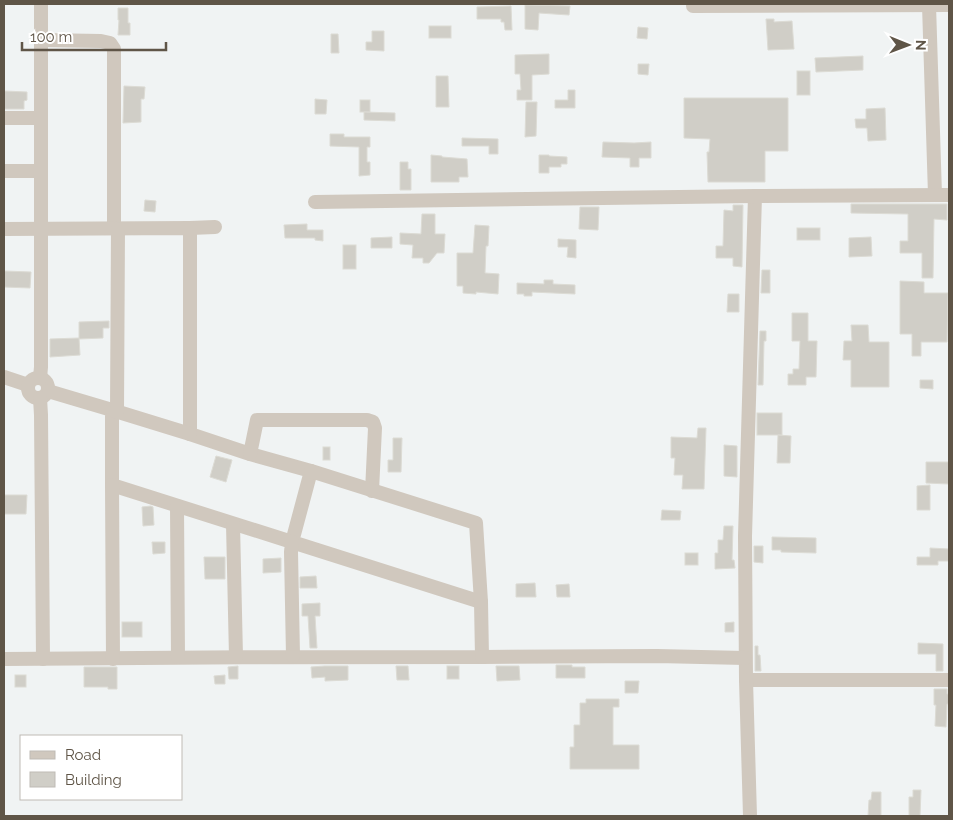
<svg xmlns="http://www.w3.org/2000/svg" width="953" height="820" font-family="Raleway,sans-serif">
  <rect width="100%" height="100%" fill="#f0f3f3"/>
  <g fill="#d0cec7" stroke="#dcdbd4">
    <path d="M525,5L570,6L569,15L539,13L538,30L525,29Z"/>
    <path d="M511,6L512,30H505L504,22H501V19H477V7Z"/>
    <path d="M118,8H128V23H130V35H118L119,20H118Z"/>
    <path d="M766,19H774V22L792,21L794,49L768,50Z"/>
    <rect x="429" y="26" width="22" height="12"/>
    <path d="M638,27L648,28L647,39L637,38Z"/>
    <path d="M372,31H384V51L366,50V42H372Z"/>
    <path d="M331,34H338L339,53H331Z"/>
    <path d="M549,54V74L532,75V100H517V90H521L520,74H515V55Z"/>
    <path d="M863,56V70L816,72L815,58Z"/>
    <path d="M638,64H649L648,75L638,74Z"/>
    <rect x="797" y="71" width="13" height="24"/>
    <path d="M436,76H448L449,107H436Z"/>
    <path d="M124,86L145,87L144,99H141V122L123,123Z"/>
    <path d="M568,90H575V108H555V100H568Z"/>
    <path d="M4,91L27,92V100L24,101V109H4Z"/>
    <path d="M684,98H788V151H765V182H708L707,152H709L710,139L684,138Z"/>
    <path d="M315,99L327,100L326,114H315Z"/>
    <rect x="360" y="100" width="10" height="12"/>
    <path d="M526,102H537L536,136L525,137Z"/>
    <path d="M885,108L886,140L868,141L867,128H856L855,119H866V109Z"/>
    <path d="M364,112L395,113V121L364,120Z"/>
    <path d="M330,134H344V137H370V147H367V162H370V175L359,176V147L330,146Z"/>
    <path d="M462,138L498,139V154H489V146H462Z"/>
    <path d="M603,142L634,143L651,142V158H639V167H630V158L602,157Z"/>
    <path d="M431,155L442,156V157L467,159L468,177H459V182H431Z"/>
    <path d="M539,155H549V156L567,157V164H561V167H549V173H539Z"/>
    <path d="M400,162H408V169H411V190H400Z"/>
    <path d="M145,200L156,201L155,212L144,211Z"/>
    <path d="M851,204H947V220L934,219L933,278H922V253H900V241H908V214L851,213Z"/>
    <path d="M733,205H743L742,267L733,266V258H716V246H723L724,210L733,211Z"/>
    <path d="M580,207H599L598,230L579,229Z"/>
    <path d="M422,214H435V234H445L444,253H437L429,263H423V258H412L413,245L400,244V233L421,234Z"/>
    <path d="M307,224V230H323V241L315,240V238H285L284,225Z"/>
    <path d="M475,225L489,226L488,246H486L485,273L499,274L498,294L476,292V294L463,293V286H457V253H473Z"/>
    <rect x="797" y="228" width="23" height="12"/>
    <path d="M392,237V248H371V238Z"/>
    <path d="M871,237L872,256L849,257V238Z"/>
    <path d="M558,239L576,240V258L567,257L568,247H558Z"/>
    <rect x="343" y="245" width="13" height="24"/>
    <path d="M762,270H770V293H761Z"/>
    <path d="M4,271L31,272L30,288L4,287Z"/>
    <path d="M544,280H553V284L575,285V294L532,292V296H524V294H517V283L544,284Z"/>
    <path d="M900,281L924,282V293H948L947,342H921V356H912V334H900Z"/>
    <path d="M728,294H739V312H727Z"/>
    <path d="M792,313H808V341H817L816,377H806V385H788V374H793V369H799L800,341H792Z"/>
    <path d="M109,321V328H103V338L79,339V322Z"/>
    <path d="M851,325H868L869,342H889V387H851V360H843L844,341H852Z"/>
    <path d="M760,331H766V341H764L763,385H758Z"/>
    <path d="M79,338L80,355L50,357V339Z"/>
    <path d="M920,380H933V389L920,388Z"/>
    <rect x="757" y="413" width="25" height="22"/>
    <path d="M698,428H706L704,489H682L683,475H674L675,458H671V437L697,438Z"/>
    <path d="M778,435L791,436L790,463H777Z"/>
    <path d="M393,438H402L401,472H388V460H393Z"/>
    <path d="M724,445L737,446V477L724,476Z"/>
    <rect x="323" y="447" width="7" height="13"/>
    <path d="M216,456L232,460L226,482L210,477Z"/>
    <path d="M926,462H949V484L926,483Z"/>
    <path d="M930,485V510H917V486Z"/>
    <path d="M4,495H27L26,514H4Z"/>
    <path d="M151,506L153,507L154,525L143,526L142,507Z"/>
    <path d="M662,510L681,511L680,520H661Z"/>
    <path d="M724,526H733L732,560H734L735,568L715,569V553H718V540H723Z"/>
    <path d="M772,537L816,538V553L781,552V550H772Z"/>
    <path d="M152,542H165V553L153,554Z"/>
    <path d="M754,546H763V563L754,562Z"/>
    <path d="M930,548L949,549V561H938V565H917V557H930Z"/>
    <rect x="685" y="553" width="13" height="12"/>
    <path d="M204,557H225V579H205Z"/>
    <path d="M281,558V572L263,573V559Z"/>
    <path d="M316,576L317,588H300V577Z"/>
    <path d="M535,583L536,597H516V584Z"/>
    <path d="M569,584L570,597H557L556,585Z"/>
    <path d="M320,603V616H315L317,648H310L308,616H302V604Z"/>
    <rect x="122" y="622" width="20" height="15"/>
    <path d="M734,622V632H725V623Z"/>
    <path d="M918,643L943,644V671H936V654H918Z"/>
    <path d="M755,646H758V655H760L761,671H755Z"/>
    <path d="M556,665H572V667H585V678H556Z"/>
    <path d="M238,666V679H229L228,667Z"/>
    <path d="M325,666H348V680L325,681V677L312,678L311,667Z"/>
    <path d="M396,666H408L409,680H397Z"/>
    <rect x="447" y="666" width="12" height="13"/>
    <path d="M496,666H519L520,680L497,681Z"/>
    <path d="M84,667H117V689H108V687H84Z"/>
    <rect x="15" y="675" width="11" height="12"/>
    <path d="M225,675V684H215L214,676Z"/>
    <path d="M625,681H639L638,693H625Z"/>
    <path d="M934,689H947V694H949V704H947L946,727L935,726L936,705H934Z"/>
    <path d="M586,699H619V707H613V745H639V769H570V747H574V725H580V703H586Z"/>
    <path d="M913,790H921L920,816H909V797H913Z"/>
    <path d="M872,792H881V816H868L869,800H871Z"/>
  </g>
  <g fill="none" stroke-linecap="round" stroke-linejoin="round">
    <g stroke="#d0c8be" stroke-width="14">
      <path d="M929,5L935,195"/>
      <path d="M693,6L949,5"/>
      <path d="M41,40L101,41L110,43L114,49V228"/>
      <path d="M4,118H40"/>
      <path d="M4,171H41"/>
      <path d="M755,196L745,536L746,680H949"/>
      <path d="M315,202L755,196L949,195"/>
      <path d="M190,228L215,227"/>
      <path d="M4,229L190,228V434L250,454L311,471L292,542L481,602L482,657C323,657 163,657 4,659"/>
      <path d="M4,377L28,385"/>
      <circle cx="38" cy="388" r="10"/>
      <path d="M40,378L41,367V4"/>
      <path d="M48,391L112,410V485L292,542L291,552L293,656"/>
      <path d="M40,398L41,415L43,659"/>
      <path d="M112,410L190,434"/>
      <path d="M117,412L118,229"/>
      <path d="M250,454L257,420H367L373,422L375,428L372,491"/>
      <path d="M311,471L476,523L481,602"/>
      <path d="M112,485L113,659"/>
      <path d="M177,506L178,657"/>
      <path d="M233,524L236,657"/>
      <path d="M482,657L657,656L745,658"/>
      <path d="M746,680L750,816"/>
    </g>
  </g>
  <rect width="953" height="820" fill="none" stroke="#5f5547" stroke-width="10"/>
  <rect x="20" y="735" width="162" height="65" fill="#ffffff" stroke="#bfbbb5"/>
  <rect x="30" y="751" width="25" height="8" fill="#d0c8be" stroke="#bfbbb5"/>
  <text x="65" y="760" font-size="15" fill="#5f5547">Road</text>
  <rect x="30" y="772" width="25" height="15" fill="#d0cec7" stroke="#bfbbb5"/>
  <text x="65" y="785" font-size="15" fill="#5f5547">Building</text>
  <g transform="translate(908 45) rotate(91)" stroke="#ffffff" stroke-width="4" paint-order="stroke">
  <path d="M0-4L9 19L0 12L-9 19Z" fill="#5f5547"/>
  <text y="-8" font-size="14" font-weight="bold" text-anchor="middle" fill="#5f5547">N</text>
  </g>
  <path d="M22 42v8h144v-8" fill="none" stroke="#5f5547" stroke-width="2.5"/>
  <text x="30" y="42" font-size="15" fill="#5f5547" stroke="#ffffff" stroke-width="4" paint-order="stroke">100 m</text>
</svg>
